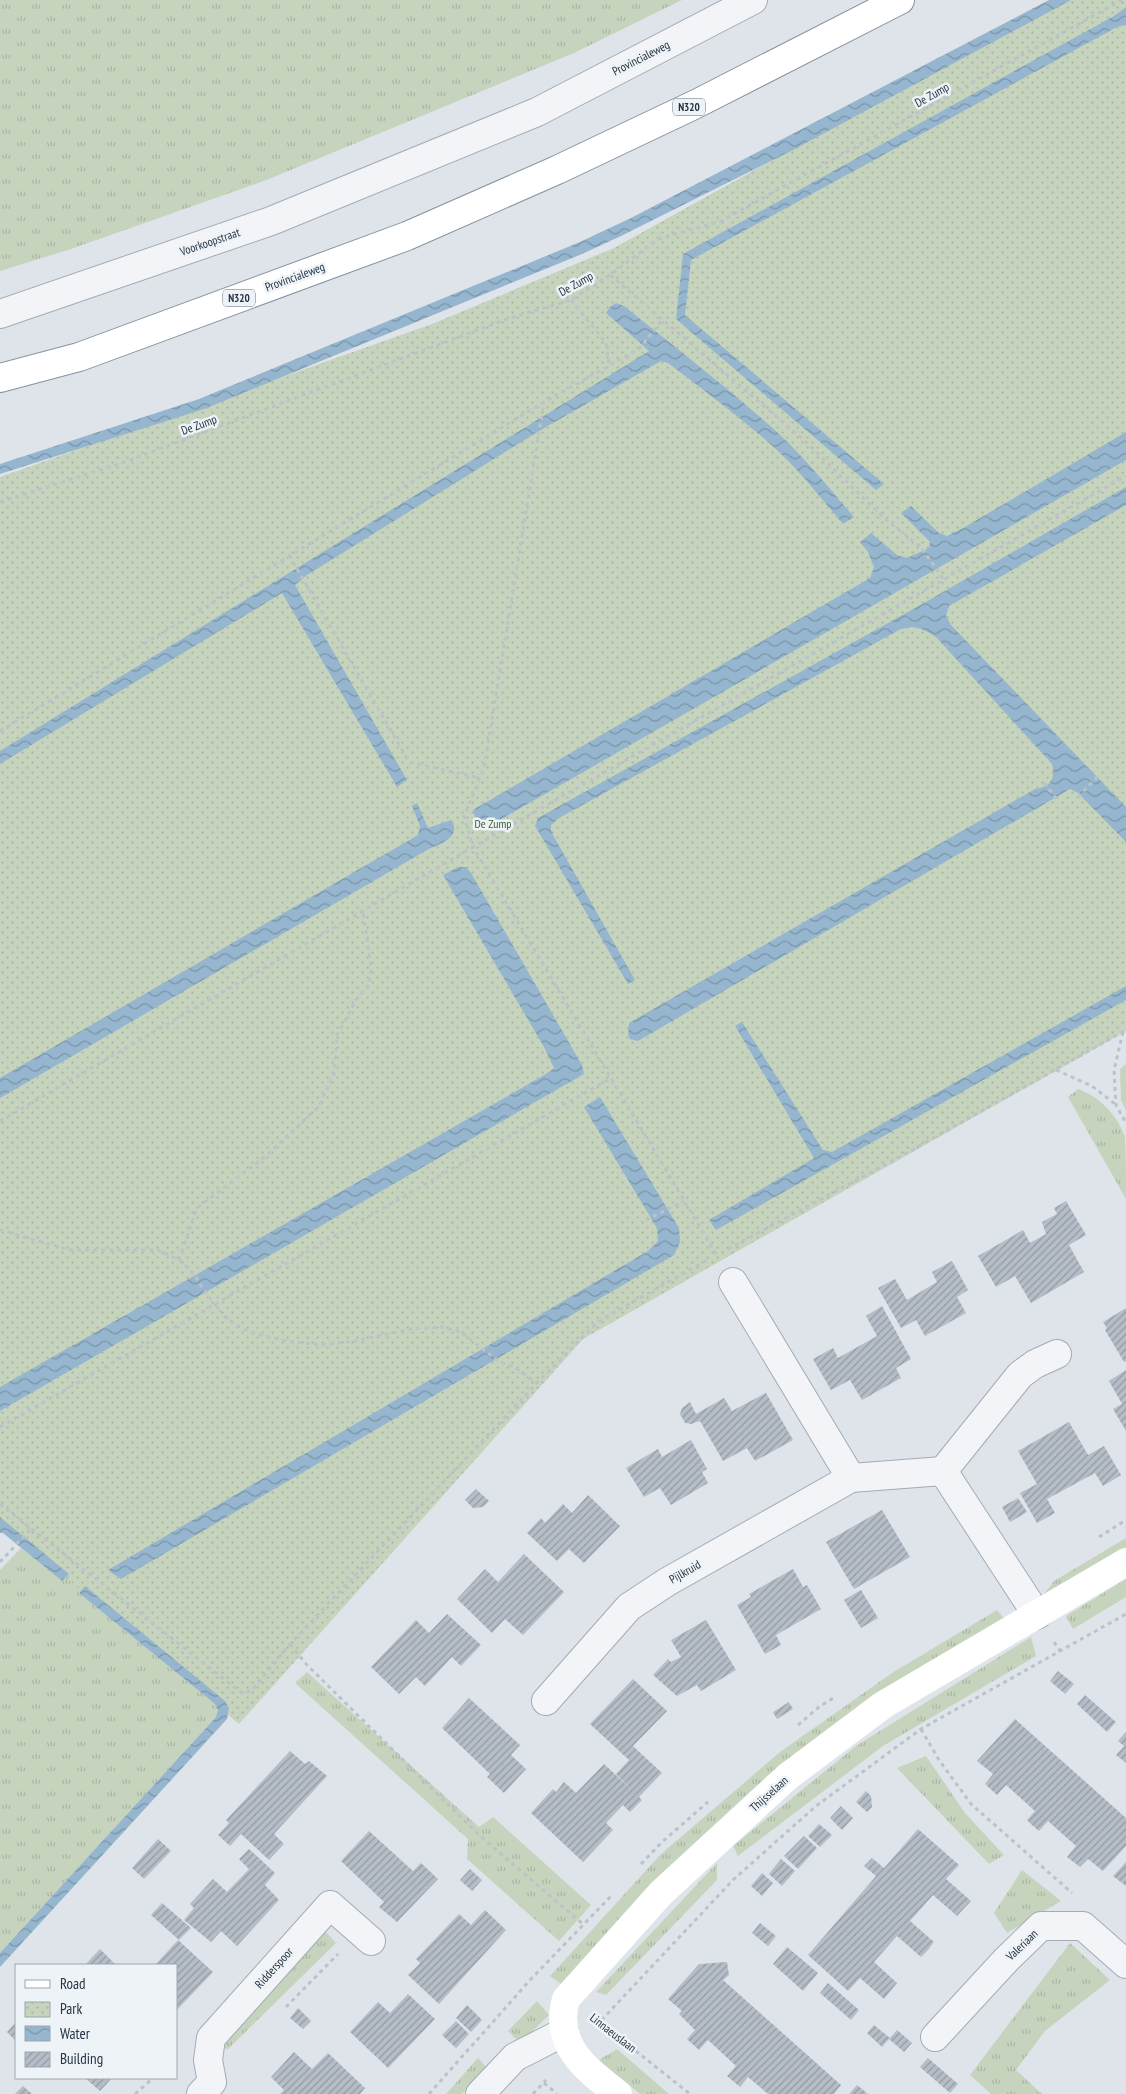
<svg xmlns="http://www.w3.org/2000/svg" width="1126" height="2094" font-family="'PT Sans Narrow',sans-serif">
  <defs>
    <pattern id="grass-tufts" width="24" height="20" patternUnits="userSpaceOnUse" patternTransform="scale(1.25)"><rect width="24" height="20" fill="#c6d4be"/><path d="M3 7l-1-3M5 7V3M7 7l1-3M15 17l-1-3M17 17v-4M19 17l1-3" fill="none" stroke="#aab6a4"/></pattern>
    <pattern id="park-dots" width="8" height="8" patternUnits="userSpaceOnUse" patternTransform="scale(1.25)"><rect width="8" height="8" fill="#c6d4be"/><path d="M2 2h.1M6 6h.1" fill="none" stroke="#aab6a4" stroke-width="1.8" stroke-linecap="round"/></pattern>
    <pattern id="water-waves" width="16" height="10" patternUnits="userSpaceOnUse" patternTransform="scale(1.25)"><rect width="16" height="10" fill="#95b6ce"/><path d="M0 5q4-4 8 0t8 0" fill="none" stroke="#7995a9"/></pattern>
    <pattern id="building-hatch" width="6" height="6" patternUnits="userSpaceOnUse" patternTransform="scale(1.25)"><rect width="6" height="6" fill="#b5bdc7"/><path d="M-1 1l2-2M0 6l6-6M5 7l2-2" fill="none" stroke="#939aa3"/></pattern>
  </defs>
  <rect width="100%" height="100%" fill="#dee4ea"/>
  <g fill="url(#grass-tufts)">
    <path d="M0,0H682L574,53L264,181L68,250L0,271Z"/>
    <path d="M1126,1064V1110L1121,1100L1120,1069Z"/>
    <path d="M1078,1089C1100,1097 1117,1115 1125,1137C1126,1148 1126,1185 1126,1199L1068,1097Z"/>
    <path d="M1126,1538V1547L1044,1594L1054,1581Z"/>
    <path d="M21,1548L62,1581L69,1574L85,1586L79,1593L215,1704L218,1710L216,1717L0,1953V1570Z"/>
    <path d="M1126,1579V1597L1073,1629L1066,1616Z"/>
    <path d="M997,1610L1007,1622L878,1698L564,1986L550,1976L660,1855L780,1752L892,1673Z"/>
    <path d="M1031,1637L1036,1656L883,1746L738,1856L733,1846L856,1746Z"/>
    <path d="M307,1672L479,1827L493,1817L591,1905L559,1941L467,1859L468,1839L295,1683Z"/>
    <path d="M926,1756L965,1813L1004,1855L989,1864L897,1768Z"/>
    <path d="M717,1863V1880L606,1995L596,1992Z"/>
    <path d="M1022,1870L1061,1901L1007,1933L994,1913Z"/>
    <path d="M324,1930L336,1943L227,2050L222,2044Z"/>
    <path d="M1070,1943L1110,1980L1045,2031L1016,2070L1042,2094H991L970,2075Z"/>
    <path d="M537,2001L549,2015L520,2043L508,2031Z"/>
    <path d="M617,2049L669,2094H640L599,2060Z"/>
    <path d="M478,2058L487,2068L462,2094H446Z"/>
  </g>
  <path fill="url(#park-dots)" d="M1061,0H1126V1031L583,1339L239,1724L0,1522V477L432,324L614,248Z"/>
  <g fill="url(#water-waves)">
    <path d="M1049,0H1071L793,150L621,236L582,254L204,409L0,474V464L199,399L580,242L631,218Z"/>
    <path d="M1126,7V25L1117,27L691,260L685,315L884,484L876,490L676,319L683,254L1114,16Z"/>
    <path d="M616,303L624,306C675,347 728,388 777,432C805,458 829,488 854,517L843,524C819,496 796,466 768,442C736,414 702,389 668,363L661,361L539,431L307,575L295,585L407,780L397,787L282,593L0,764V751L649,351L606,313L610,307Z"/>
    <path d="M1126,432V460L486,828H478L473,810L870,578L874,567L868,552L860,542L871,533L897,555L907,558L929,548L930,542L901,513L911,506L939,533L947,536L965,527Z"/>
    <path d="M1126,487V505L949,606L946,616L951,625L1126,807V842L1078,793L1070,789L638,1041L630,1039L628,1034L629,1023L1035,789C1050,787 1056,779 1052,764L936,637C924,629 913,624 899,630L559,818L551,825V830L553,835L635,980L628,984L541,836L535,826L538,818L924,603Z"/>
    <path d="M417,803L428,828L451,820C463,837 439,844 427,850L0,1098V1078L418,835L420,826L412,806Z"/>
    <path d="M458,867H466L471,873L582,1065L584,1074L0,1411V1387L546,1074L554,1068L544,1047L443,875Z"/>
    <path d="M1126,986V1000L716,1230L709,1220L814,1158L735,1026L742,1022L823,1150L832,1152Z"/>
    <path d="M600,1097L679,1228L680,1242L674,1255L121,1579L108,1570L648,1251L658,1241L657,1228L584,1107Z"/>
    <path d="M0,1517L69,1574L62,1581L3,1533H0Z"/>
    <path d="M85,1586L225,1701L229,1708L227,1719L0,1967V1953L216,1717L218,1710L215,1704L79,1593Z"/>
  </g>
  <g fill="url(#building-hatch)">
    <path d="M1066,1201L1086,1235L1069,1245L1084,1272L1031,1303L1015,1276L996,1287L978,1256L1023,1230L1030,1243L1046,1234L1042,1222L1057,1214L1054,1208Z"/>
    <path d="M952,1261L968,1290L957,1297L966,1313L925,1336L916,1320L901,1328L878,1288L895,1279L907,1300L937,1282L932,1272Z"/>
    <path d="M882,1306L911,1359L896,1368L901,1378L862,1400L850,1380L831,1390L813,1359L833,1348L838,1358L877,1336L866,1316Z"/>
    <path d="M1126,1308V1361L1124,1362L1105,1330L1107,1328L1103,1322Z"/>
    <path d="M1126,1370V1431L1113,1409L1122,1404L1109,1381Z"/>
    <path d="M766,1393L793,1440L755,1461L747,1448L723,1461L700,1421L691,1424L685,1423L680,1414L682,1408L690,1402L696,1414L724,1398L732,1411Z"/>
    <path d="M1069,1422L1088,1455L1104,1446L1121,1475L1103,1486L1095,1473L1047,1499L1055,1513L1037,1523L1020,1493L1037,1484L1018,1451Z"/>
    <path d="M691,1440L707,1469L702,1472L708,1483L671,1505L660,1488L644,1497L626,1468L658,1449L662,1457Z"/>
    <path d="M476,1489L489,1501L483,1507L473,1508L465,1500Z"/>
    <path d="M588,1495L620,1526L584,1563L569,1549L557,1561L527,1533L541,1518L545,1523L563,1504L572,1513Z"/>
    <path d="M1018,1498L1027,1512L1010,1522L1002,1507Z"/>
    <path d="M882,1510L910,1557L854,1589L826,1542Z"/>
    <path d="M524,1554L564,1592L523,1635L505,1619L492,1633L457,1599L485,1569L498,1582Z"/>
    <path d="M793,1569L803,1587L807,1585L821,1609L776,1635L781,1645L765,1654L737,1605L751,1597L749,1594Z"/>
    <path d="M861,1590L878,1618L861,1628L844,1600Z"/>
    <path d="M447,1614L481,1645L461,1666L452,1657L425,1686L416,1677L399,1694L371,1667L416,1620L429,1633Z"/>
    <path d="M706,1620L736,1670L701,1691L697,1685L677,1696L653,1675L668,1659L671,1662L681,1657L671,1640Z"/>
    <path d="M1058,1671L1074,1684L1065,1694L1050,1681Z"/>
    <path d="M633,1679L667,1711L633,1746L662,1773L639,1797L642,1800L630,1812L623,1805L606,1823L613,1830L583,1862L531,1813L553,1789L556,1792L564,1782L576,1793L604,1764L633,1791L616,1774L629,1760L590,1724Z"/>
    <path d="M1085,1695L1116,1722L1107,1732L1077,1704Z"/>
    <path d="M469,1698L520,1745L511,1755L526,1769L504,1793L487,1777L490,1774L442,1728Z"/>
    <path d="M789,1702L793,1709L777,1719L773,1712Z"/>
    <path d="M1015,1719L1126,1818V1846L1103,1871L1088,1859L1080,1867L1067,1857L1076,1846L1048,1821L1039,1831L1032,1825L1027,1820L1035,1811L1006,1785L997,1795L985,1784L993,1774L977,1761Z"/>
    <path d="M1126,1732V1763L1116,1755L1124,1746L1118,1741Z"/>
    <path d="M290,1751L305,1764L309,1761L327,1776L274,1834L284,1844L269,1860L241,1834L230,1846L218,1835L229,1823L226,1820Z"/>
    <path d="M866,1791L871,1796L872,1807L867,1812L856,1802Z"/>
    <path d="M841,1806L853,1818L842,1830L830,1818Z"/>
    <path d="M819,1824L832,1835L820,1847L808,1836Z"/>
    <path d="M918,1829L959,1865L946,1879L971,1901L957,1916L933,1895L910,1921L934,1942L928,1950L921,1957L897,1936L874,1962L897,1983L884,1999L860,1978L848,1991L808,1955L876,1876L864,1866L872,1858L884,1868Z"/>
    <path d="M369,1831L413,1871L421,1863L438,1879L397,1922L379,1907L384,1902L341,1861Z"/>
    <path d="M804,1836L817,1848L798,1869L784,1856Z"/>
    <path d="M158,1839L171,1851L144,1879L132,1868Z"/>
    <path d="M249,1849L275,1873L265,1885L279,1900L237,1946L221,1931L211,1942L184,1920L194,1908L190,1904L213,1879L227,1892L249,1869L239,1859Z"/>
    <path d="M781,1859L795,1871L782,1886L769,1874Z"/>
    <path d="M1126,1862V1886L1113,1876Z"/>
    <path d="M470,1869L482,1880L472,1891L460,1880Z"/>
    <path d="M762,1873L773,1883L762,1896L751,1886Z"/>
    <path d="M162,1903L191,1928L179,1940L151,1915Z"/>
    <path d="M485,1910L506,1930L439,2004L408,1975L420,1963L416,1959L459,1914L471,1925Z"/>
    <path d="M760,1923L776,1936L768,1946L752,1933Z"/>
    <path d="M178,1940L213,1972L176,2011V1965H155Z"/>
    <path d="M787,1947L818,1973L803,1991L773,1964Z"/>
    <path d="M100,1949L116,1965H85Z"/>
    <path d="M727,1962L729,1975L723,1980L841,2085L834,2094H768L748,2077L740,2087L727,2076L736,2066L708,2040L699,2050L687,2039L695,2030L679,2014L682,2011L668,1999L699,1964Z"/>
    <path d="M828,1983L859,2010L851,2020L820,1993Z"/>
    <path d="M408,1994L435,2019L388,2068L350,2032L378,2002L390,2013Z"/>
    <path d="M467,2005L482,2020L471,2032L456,2018Z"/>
    <path d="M298,2008L311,2021L303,2029L290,2018Z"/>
    <path d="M456,2021L469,2034L456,2048L442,2035Z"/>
    <path d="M16,2022V2041L7,2032Z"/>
    <path d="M874,2025L890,2038L897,2030L912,2043L904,2052L889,2039L882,2047L867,2033Z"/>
    <path d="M294,2052L312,2069L328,2053L365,2088L360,2094H280L284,2090L271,2077Z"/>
    <path d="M928,2058L958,2084L950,2093L920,2067Z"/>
    <path d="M85,2078H112L100,2091Z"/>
    <path d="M857,2085L868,2094H849Z"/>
    <path d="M23,2086L32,2094H15Z"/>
  </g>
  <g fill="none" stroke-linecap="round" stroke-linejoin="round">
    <defs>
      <g id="street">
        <path d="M0,314L271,221L537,112L753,0"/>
        <path d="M733,1282L851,1478"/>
        <path d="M943,1471L1020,1375L1035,1364L1057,1354"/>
        <path d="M546,1701L629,1607L667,1582L851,1478L943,1471L1037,1615"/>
        <path d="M935,2037L1006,1960L1041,1926H1083L1126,1964"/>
        <path d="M201,2094L212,2082L208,2060L211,2038L330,1905L371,1941"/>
        <path d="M480,2094L515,2057L564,2032"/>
      </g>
      <path id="highway" d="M0,378L79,357L407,236L557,170L696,104L900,0"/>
    </defs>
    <use href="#street" stroke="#a3abb4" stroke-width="30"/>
    <use href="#highway" stroke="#8493a2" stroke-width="30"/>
    <g stroke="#bdc2c8" stroke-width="3" stroke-dasharray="4 4" stroke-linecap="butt">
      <path d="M610,275L804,440L885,519L921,547L944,580"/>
      <path d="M571,300L606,343L609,364"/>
      <path d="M0,502L119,464L507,319L571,300L610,275L658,239L721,221L1122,0"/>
      <path d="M289,555L409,762L480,778"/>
      <path d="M0,731L544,402L639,349L663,319"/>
      <path d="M1044,783L1058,801"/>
      <path d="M1078,797L1099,775"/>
      <path d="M1123,1032L1114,1070L1116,1105L1126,1123"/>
      <path d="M1056,1070L1092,1086L1115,1104"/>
      <path d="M0,1121L473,847L464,816L484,768L544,402"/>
      <path d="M646,1220L684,1201"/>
      <path d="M0,1230L70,1250H158L179,1260L192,1272L208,1296L227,1319L249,1332L281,1340L321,1345L355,1341L410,1329L443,1327L461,1332L498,1361L514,1367L537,1383"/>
      <path d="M728,1249L894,1160L1126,1030"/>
      <path d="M716,1254L473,847L1126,476"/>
      <path d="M179,1260L197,1208L266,1156L319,1106L334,1074L337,1035L356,1000L369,985L371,967L363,910"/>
      <path d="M0,1427L611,1078"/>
      <path d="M0,1504L243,1694L252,1690L290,1644L537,1383L599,1321L707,1260"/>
      <path d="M1099,1537L1126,1520"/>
      <path d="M0,1562L31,1529"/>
      <path d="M1054,1642L1061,1652"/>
      <path d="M290,1644L306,1664L480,1836L584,1925"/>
      <path d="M798,1725L819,1707L835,1697"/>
      <path d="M921,1729L939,1760L971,1804L1072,1893"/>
      <path d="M641,1864L662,1842L708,1802"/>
      <path d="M286,2007L338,1954"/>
      <path d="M598,2021L690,2094"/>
      <path d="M596,2026L733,1880L816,1806L921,1729L1126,1614"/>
      <path d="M544,2083L557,2094"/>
      <path d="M135,2094L153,2078"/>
      <path d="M429,2094L531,1979L613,1894"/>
      <path d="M533,2094L546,2080"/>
    </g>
    <use href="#street" stroke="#f2f4f7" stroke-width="28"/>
    <path stroke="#fff" stroke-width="28" d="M618,2094C586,2069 553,2045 566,1999L661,1893L787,1777L883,1705L1126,1562"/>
    <use href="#highway" stroke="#fff" stroke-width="28"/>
  </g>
  <g text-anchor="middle" stroke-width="5" stroke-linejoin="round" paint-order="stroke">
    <g fill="#eef3f7" stroke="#626d78" stroke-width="1">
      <rect x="673" y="98.5" width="32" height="17" rx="4"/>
      <rect x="223" y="289.5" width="32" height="17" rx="4"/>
    </g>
    <g font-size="11" font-weight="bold" fill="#263342">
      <text x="689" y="111">N320</text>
      <text x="239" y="302">N320</text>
    </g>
    <g font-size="12" fill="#263342" stroke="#eef3f7">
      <text transform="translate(641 58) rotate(-27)" y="4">Provincialeweg</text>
      <text transform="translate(932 95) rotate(-29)" y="4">De Zump</text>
      <text transform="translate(210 242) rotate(-19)" y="4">Voorkoopstraat</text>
      <text transform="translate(295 277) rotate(-20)" y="4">Provincialeweg</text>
      <text transform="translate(576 284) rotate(-29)" y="4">De Zump</text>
      <text transform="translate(199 425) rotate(-20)" y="4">De Zump</text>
      <text transform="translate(685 1572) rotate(-30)" y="4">Pijlkruid</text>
      <text transform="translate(769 1794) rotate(-42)" y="4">Thijsselaan</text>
      <text transform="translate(1022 1945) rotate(-44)" y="4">Valeriaan</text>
      <text transform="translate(274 1968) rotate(-48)" y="4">Ridderspoor</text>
      <text transform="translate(613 2033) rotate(38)" y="4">Linnaeuslaan</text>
    </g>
    <g font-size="12" fill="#3e6031" stroke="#eef3f7">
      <text x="493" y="828">De Zump</text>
    </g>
  </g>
  <rect x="15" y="1964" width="162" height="115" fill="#eef3f7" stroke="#9ea6af"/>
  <rect x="25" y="1980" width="25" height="8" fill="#ffffff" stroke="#9ea6af"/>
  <text x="60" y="1989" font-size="15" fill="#263342">Road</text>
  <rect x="25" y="2002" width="25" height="15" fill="url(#park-dots)" stroke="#9ea6af"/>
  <text x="60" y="2014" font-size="15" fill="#263342">Park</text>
  <rect x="25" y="2026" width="25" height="15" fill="url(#water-waves)" stroke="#9ea6af"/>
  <text x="60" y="2039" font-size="15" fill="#263342">Water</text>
  <rect x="25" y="2052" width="25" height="15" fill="url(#building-hatch)" stroke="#9ea6af"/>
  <text x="60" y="2064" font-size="15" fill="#263342">Building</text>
</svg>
